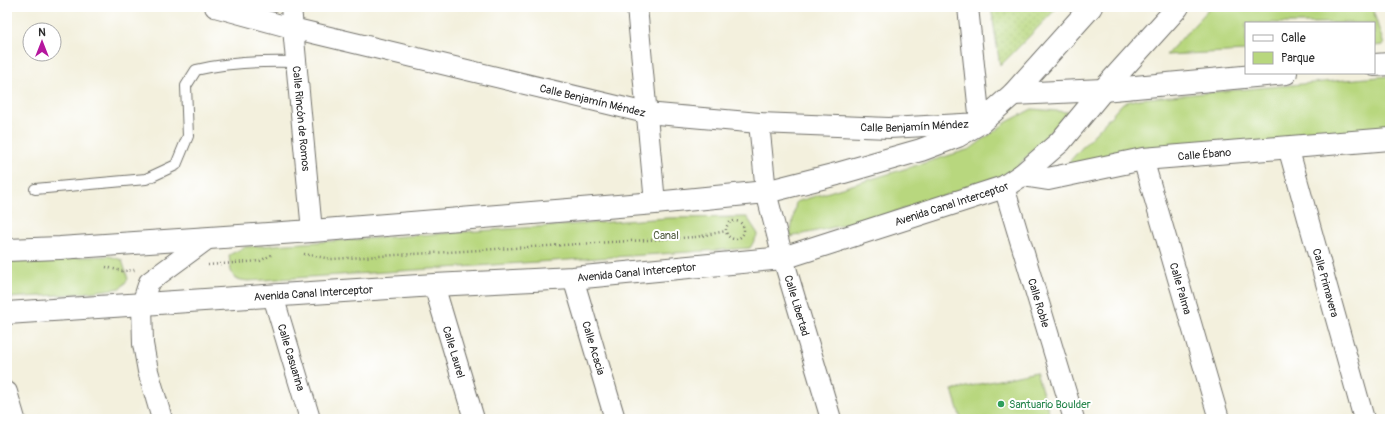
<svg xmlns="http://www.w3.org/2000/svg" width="1397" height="426" font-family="Pangolin,sans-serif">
<defs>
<pattern id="grass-dots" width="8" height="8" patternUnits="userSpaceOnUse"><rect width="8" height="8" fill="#b8d77e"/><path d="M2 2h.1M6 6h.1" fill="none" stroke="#9eb96d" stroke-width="1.8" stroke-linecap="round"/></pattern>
</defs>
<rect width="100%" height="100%" fill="#fff"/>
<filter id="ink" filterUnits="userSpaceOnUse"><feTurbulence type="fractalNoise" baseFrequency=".025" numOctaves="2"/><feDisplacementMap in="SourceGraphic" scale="8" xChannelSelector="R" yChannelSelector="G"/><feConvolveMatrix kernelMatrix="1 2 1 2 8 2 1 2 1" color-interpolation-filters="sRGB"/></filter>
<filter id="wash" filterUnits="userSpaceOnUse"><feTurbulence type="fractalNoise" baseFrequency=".012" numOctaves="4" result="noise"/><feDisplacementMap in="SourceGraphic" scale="16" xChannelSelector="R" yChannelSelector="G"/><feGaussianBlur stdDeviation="0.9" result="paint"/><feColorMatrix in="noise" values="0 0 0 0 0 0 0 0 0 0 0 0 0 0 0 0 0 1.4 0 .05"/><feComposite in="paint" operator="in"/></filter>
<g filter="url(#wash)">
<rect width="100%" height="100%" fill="#f3f0dd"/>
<path fill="url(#grass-dots)" stroke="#728154" d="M991,7H1058L1000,66Z"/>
<g fill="#b8d77e" stroke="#728154">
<path d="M1211,7H1372L1384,45L1374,46V23H1246V51L1166,55Z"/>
<path d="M1389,76L1390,135L1067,164L1123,103L1138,99Z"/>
<path d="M1032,109L1068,112L1017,167L1001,176L965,189L879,217L790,237L796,202L970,149L1007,122Z"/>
<path d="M747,217L758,234L750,248L248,281L235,279L231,271L229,255L245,247L668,218Z"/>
<path d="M109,256L122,260L128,279L121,288L75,294L7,298V260Z"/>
<path d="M1036,372L1051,419H961L952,390Z"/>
</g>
</g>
<g filter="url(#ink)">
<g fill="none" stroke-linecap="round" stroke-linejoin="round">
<defs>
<path id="lane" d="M35,189L146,179L176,165L188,136L186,86L196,70C229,62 263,61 296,62"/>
<g id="street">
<path id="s1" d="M215,7L292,28L646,113L759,123L889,128L980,123L968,7"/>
<path id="s2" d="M291,7L312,231"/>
<path d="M637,7L655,203"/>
<path id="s3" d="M759,123L766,192L783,258L831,419"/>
<path id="s4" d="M1288,147L1364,419"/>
<path id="s5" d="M1143,159L1219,419"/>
<path id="s6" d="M1004,187L1074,419"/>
<path id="s7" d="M573,278L615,419"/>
<path id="s8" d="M434,285L474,419"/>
<path id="s9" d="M273,296L310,419"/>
<path d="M7,392L15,419"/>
<path d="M162,419L148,371L143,344L142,304L149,282L209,238"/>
</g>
<g id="secondary">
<path d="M1374,65L1390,64"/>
<path d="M1013,94L1103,90L1286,73"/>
<path id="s10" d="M1022,175L1048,179L1143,159L1390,139"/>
<path d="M7,250L60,248L312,231L655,203L766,192L837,174L921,150L958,136L980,123L1013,94L1091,7"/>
<path id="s11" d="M7,313L434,285L573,278L783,258L1004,187L1022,175L1060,142L1103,90L1178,7"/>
</g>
</defs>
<use href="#lane" stroke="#717069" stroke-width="12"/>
<use href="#street" stroke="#717069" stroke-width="22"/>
<use href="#secondary" stroke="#717069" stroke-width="24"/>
<g stroke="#717069" stroke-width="2.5" stroke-dasharray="1 3" stroke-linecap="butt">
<circle cx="735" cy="230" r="9"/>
<path d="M304,254L331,259L696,237L726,231"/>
<path d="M208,265L260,261L271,255"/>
<path d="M106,267L122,271L135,270"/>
</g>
<use href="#lane" stroke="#fff" stroke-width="10"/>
<use href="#street" stroke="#fff" stroke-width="20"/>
<use href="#secondary" stroke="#fff" stroke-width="22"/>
</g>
</g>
<circle fill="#2e9e5b" stroke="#fff" stroke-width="1.5" cx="1001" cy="404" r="4"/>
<g text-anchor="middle" stroke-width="4" stroke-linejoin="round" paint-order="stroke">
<g font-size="11" fill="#2b2b2b" stroke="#fff">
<text dy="4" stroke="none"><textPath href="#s1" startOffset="389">Calle Benjamín Méndez</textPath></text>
<text dy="4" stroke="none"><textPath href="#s2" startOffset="112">Calle Rincón de Romos</textPath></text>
<text dy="4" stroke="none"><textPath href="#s1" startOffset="713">Calle Benjamín Méndez</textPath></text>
<text dy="4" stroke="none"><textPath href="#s10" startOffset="185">Calle Ébano</textPath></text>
<text dy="4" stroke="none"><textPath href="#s11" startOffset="955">Avenida Canal Interceptor</textPath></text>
<text dy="4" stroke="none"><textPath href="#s11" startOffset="631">Avenida Canal Interceptor</textPath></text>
<text dy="4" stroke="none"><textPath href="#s4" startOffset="141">Calle Primavera</textPath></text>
<text dy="4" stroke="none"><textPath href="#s5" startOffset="135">Calle Palma</textPath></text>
<text dy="4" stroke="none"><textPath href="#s11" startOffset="307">Avenida Canal Interceptor</textPath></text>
<text dy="4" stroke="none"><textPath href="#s6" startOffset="121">Calle Roble</textPath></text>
<text dy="4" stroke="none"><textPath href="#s3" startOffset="187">Calle Libertad</textPath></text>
<text dy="4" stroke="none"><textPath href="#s7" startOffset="73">Calle Acacia</textPath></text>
<text dy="4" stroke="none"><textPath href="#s8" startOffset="70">Calle Laurel</textPath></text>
<text dy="4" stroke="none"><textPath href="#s9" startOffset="64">Calle Casuarina</textPath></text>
</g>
<g font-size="11" fill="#555f44" stroke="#fff">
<text x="666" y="239">Canal</text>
</g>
<g font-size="11" fill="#27864d" stroke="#fff" text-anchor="start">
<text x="1009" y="408">Santuario Boulder</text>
</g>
</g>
<rect width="1397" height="426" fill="none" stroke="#fff" stroke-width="24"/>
<rect x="1245" y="22" width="130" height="52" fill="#ffffff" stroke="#aaaaaa"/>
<rect x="1253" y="35" width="20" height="6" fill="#ffffff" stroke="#aaaaaa"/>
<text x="1281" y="42" font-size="12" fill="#2b2b2b">Calle</text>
<rect x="1253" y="52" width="20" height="12" fill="#b8d77e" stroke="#aaaaaa"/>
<text x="1281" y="62" font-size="12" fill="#2b2b2b">Parque</text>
<g transform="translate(42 42)"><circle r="19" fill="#ffffff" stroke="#aaaaaa"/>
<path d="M0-3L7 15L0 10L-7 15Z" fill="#b5179e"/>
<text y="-6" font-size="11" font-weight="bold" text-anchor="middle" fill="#2b2b2b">N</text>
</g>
</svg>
